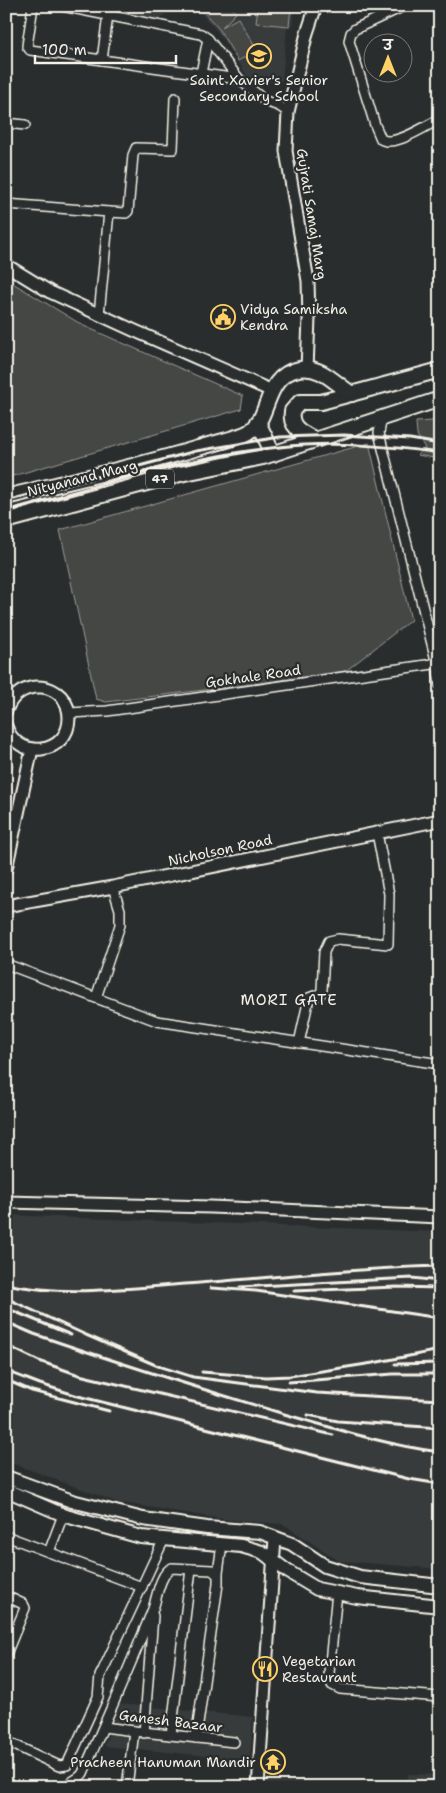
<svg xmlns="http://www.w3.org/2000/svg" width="446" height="1793" font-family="'Shantell Sans','Playpen Sans Deva',sans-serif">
<rect width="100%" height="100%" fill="#2a2d2e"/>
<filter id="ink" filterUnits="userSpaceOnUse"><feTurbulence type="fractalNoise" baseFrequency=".02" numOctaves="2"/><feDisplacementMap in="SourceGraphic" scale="10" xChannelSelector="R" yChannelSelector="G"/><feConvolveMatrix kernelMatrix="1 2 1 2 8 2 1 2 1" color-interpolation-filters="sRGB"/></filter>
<g filter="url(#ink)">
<g fill="#373a3a">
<path d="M86,6H173L158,21Z"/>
<path d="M194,6H294L292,27H287L282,81L252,83L217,31Z"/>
<path d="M6,1215L440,1232V1569L339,1561L283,1524L229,1520L116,1502L6,1461Z"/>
<path d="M121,1704L253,1717L250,1760L104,1746Z"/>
<path d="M408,1774L440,1775V1787H407Z"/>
<path d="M267,1779L315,1781L314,1787H267Z"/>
</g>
<g fill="#444645" stroke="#9c9c96">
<path d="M198,6H230L236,13L222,27L238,18L257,50L238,61L219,29Z"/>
<path d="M258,6H291L289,26L256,23Z"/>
<path d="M6,279L84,326L243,396L241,409L6,478Z"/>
<path d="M440,417V459L417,455L425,448L417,435L416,422L432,421Z"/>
<path d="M369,443L411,620L343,673L106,702L96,699L60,530Z"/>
<path d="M6,756L13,765L6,796Z"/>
</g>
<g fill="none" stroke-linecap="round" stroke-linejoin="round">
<defs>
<g id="minor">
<path d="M33,6L27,46L30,50L239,79"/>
<path d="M62,6L201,34L208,39L239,79L265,101L279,106L288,112"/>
<path d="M404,6L355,29L351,33L349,41L375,125L381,139C394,148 427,125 440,119"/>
<path d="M102,60L108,15"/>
<path d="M201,73L208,39"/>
<path d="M6,123L25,125"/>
<path d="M6,204L109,212L99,315"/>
<path d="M109,212L126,213L128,211L133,155L136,148L173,149L175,98"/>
<path d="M382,417L379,433L437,664L440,685"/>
<path d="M69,713L107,711L440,663"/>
<path d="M6,964L157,1021L440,1064"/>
<path d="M96,998L120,925V910L113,887"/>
<path d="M299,1043L309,998L320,994L322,990L324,952L329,941L338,939L388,944L389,894L377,833"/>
<path d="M6,1536L142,1587"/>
<path d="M49,1552L63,1515"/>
<path d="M218,1573L222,1544"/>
<path d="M337,1592L329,1673L332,1685L340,1689L440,1697"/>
<path d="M6,1596L23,1604L25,1608L6,1654"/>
<path d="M104,1727L134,1731L234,1742"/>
<path d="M144,1733L153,1616"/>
<path d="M171,1735L191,1569"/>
<path d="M6,1741L59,1766L67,1765L98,1697L100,1676L103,1670L164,1539"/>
<path d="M66,1787C71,1780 79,1780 83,1773C107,1718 131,1664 153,1609C157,1597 160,1573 172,1568L212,1570L218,1575V1584L196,1738"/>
<path d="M127,1787L134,1731"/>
</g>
<g id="tertiary">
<path d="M6,265L50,292L133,330L272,391"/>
<path d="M307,369L309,318L308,281L286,151L288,112L307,33L316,6"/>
<path d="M6,711C18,675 69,681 69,718C69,755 17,761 6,726"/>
<path d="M6,869L32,749"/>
<path d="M6,906L113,887L440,820"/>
<path d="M6,1202L211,1207L440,1217"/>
<path d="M258,1787L275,1538"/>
</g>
<g id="secondary">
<path d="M6,1477L72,1501L143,1519L207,1528L260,1532L292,1544L325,1566L360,1577L440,1586"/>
<path d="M6,1490L66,1516L141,1537L241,1546L262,1552L287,1571L317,1589L357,1597L440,1606"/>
</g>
<g id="primary">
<path d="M258,422L273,454"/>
<path d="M314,439C302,433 289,427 292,411L300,402H321L440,370"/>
<path d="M6,497C70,481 135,467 198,448C210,444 239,438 249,432C271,419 263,376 299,369C322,365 335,384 352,394"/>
<path d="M6,521L180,474L263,457L440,399"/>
</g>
</defs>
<use href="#minor" stroke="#f4f1e8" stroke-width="12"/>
<use href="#tertiary" stroke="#f4f1e8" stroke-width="15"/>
<use href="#secondary" stroke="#f4f1e8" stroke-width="16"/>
<use href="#primary" stroke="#f4f1e8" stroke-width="18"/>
<use href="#minor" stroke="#2a2d2e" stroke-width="9"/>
<use href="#tertiary" stroke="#2a2d2e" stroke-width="11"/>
<use href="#secondary" stroke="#2a2d2e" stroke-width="12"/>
<use href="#primary" stroke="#2a2d2e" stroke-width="14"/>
<g stroke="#f4f1e8" stroke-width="3">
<path d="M6,501L196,451L280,437L344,435L410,439L440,444"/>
<path d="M6,511C95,487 188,456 280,447C333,441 388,446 440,453"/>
<path d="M6,1284C61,1296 118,1289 173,1285C262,1279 351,1268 440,1266"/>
<path d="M240,1287L412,1278L440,1281"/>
<path d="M211,1288L256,1291L440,1318"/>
<path d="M294,1291L397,1287L440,1288"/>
<path d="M6,1298L86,1335L158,1366L193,1377L317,1393L440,1400"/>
<path d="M6,1308L71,1335"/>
<path d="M6,1322L34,1334C116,1362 198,1388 281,1413C333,1428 386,1445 440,1452"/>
<path d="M6,1345L39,1361L79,1375L333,1435"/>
<path d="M395,1364L440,1363"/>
<path d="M6,1371L40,1384L78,1396L409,1479L440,1484"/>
<path d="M202,1372L266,1377L290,1376L373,1363L440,1350"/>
<path d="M6,1380L32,1391L109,1411"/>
<path d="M289,1382L393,1374H440"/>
<path d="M308,1415L338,1421L440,1428"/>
</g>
</g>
</g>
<defs>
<symbol id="school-ring" viewBox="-11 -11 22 22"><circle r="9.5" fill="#2a2d2e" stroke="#ffd166" stroke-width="1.5"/><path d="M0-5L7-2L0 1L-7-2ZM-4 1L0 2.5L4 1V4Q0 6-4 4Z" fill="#ffd166"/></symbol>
<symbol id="civic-ring" viewBox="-11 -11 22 22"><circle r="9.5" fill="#2a2d2e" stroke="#ffd166" stroke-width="1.5"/><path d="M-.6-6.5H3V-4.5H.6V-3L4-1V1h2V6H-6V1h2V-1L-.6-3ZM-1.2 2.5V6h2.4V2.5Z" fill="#ffd166"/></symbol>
<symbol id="restaurant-ring" viewBox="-11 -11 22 22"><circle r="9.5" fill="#2a2d2e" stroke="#ffd166" stroke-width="1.5"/><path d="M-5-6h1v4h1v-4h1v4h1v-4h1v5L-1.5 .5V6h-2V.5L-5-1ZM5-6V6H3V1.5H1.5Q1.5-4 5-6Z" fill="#ffd166"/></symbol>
<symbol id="temple-ring" viewBox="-11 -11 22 22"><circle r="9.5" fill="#2a2d2e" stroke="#ffd166" stroke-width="1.5"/><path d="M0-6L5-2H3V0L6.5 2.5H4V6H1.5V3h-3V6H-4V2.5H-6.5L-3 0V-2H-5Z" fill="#ffd166"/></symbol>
</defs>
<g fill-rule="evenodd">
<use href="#school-ring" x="245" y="42" width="28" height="28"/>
<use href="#civic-ring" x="209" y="303" width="28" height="28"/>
<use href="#restaurant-ring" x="251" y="1655" width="28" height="28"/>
<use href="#temple-ring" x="259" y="1748" width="28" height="28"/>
</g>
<g text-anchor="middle" stroke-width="4.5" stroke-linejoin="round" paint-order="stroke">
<rect fill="#2a2d2e" stroke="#b7b6b0" stroke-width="1" x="146" y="469.5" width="28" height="19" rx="4"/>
<g font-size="12" font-weight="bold" fill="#f4f1e8">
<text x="160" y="483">47</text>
</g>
<g font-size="14" fill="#f4f1e8" stroke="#2a2d2e" text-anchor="start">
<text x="259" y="85" text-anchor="middle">Saint Xavier's Senior<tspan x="259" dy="16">Secondary School</tspan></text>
<text x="240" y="314">Vidya Samiksha<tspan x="240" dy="16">Kendra</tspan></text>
<text x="282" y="1666">Vegetarian<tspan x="282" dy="16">Restaurant</tspan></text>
<text x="256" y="1767" text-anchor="end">Pracheen Hanuman Mandir</text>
</g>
<g font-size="14" fill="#f4f1e8" stroke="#2a2d2e">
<text transform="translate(312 214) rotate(81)" y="5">Gujrati Samaj Marg</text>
<text transform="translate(82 478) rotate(-14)" y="5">Nityanand Marg</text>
<text transform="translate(253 676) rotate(-8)" y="5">Gokhale Road</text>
<text transform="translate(220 850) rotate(-12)" y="5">Nicholson Road</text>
<text transform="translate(171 1721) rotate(7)" y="5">Ganesh Bazaar</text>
</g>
<g font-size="15" letter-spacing="1" fill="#f4f1e8" stroke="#2a2d2e">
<text x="289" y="1005">MORI GATE</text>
</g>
</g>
<rect width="446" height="1793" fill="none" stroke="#2a2d2e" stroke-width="25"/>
<rect x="12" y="12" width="421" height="1768" fill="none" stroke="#f4f1e8" stroke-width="2" filter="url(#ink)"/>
<g transform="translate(388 58)"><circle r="24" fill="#2a2d2e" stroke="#7b7b78"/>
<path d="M0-4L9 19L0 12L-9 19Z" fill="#ffd166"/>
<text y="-8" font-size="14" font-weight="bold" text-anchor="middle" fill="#f4f1e8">उ</text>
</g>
<path d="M35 55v8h141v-8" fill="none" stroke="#f4f1e8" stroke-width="2.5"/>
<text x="42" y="55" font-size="15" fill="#f4f1e8" stroke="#2a2d2e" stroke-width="4" paint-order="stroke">100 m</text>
</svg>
